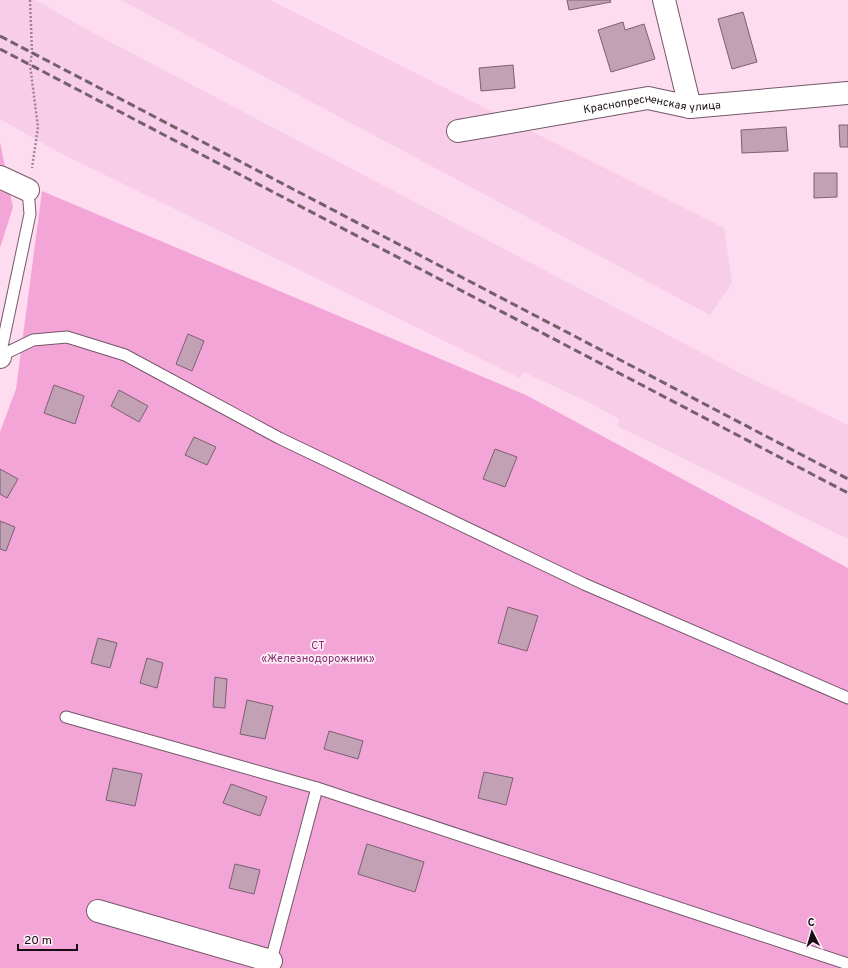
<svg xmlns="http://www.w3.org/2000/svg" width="848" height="968" font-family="Overpass,sans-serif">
<rect width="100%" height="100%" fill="#fedcf0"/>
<g fill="#f7cde7">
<path d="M0,0H36L82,27L742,374L848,425V539L617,426L619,419L588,402L523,372L520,378L58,152L0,119Z"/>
<path d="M121,0H270L724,228L732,283L710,315Z"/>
</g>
<g fill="#f4a5d8">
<path d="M0,142L13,207L0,248Z"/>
<path d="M42,191L526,395L848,568V968H0V432L16,389Z"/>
</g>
<g fill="#c2a1b5" stroke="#7c5f71">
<path d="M567,0H610L611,2L569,10Z"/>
<path d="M743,12L757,62L732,69L718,19Z"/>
<path d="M623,22L625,30L644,24L655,59L611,72L598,30Z"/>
<path d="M513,65L515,88L481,91L479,68Z"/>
<path d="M839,125H848V147H840Z"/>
<path d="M786,127L788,151L742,153L741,130Z"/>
<path d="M814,173H837V197L814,198Z"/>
<path d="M188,334L204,341L192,371L176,364Z"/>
<path d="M54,385L84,396L75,424L44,413Z"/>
<path d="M119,390L148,406L139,422L111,406Z"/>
<path d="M194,437L216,447L207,465L185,455Z"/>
<path d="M495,449L517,457L505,487L483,479Z"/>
<path d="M0,469L18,479L7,498L0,494Z"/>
<path d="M0,521L15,527L6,551L0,549Z"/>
<path d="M508,607L538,616L527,651L498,643Z"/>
<path d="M98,638L117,643L110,668L91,663Z"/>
<path d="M147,658L163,663L157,688L140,683Z"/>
<path d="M215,677L227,679L225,708L213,707Z"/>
<path d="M247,700L273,706L265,739L240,734Z"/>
<path d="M329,731L363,741L358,759L324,749Z"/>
<path d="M113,768L142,774L135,806L106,800Z"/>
<path d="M484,772L513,778L506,805L478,798Z"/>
<path d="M231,784L267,797L260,816L223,803Z"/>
<path d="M367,844L424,862L415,892L358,874Z"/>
<path d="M235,864L260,870L254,894L229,888Z"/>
</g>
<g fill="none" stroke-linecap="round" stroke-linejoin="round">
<defs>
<g id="lane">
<path d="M0,356L33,340L67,337L125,355L279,438L584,584L848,698"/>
<path d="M0,356L30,214L28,190"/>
<path d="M66,717L317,788L848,964"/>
<path d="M270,964L317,788"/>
</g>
<g id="street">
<path d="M664,0L690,107"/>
<path id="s1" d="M458,131L648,98L690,107L848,93"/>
<path d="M0,177L28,190"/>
<path d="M0,357V356"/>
<path d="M98,911L271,961"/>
</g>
</defs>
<use href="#lane" stroke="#745769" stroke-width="13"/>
<use href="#street" stroke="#745769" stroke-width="24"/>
<path stroke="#9d8593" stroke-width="2.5" stroke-dasharray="2 2" stroke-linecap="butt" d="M30,0L32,52L30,65L38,127L32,168"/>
<use href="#lane" stroke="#fff" stroke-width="11"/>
<use href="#street" stroke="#fff" stroke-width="22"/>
<g stroke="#745f6b" stroke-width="3" stroke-dasharray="8 4" stroke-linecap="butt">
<path d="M0,36L848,479"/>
<path d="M0,49L848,493"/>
</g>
</g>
<g text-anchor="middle" stroke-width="3.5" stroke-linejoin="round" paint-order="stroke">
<g font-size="11" fill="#190d14" stroke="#fef0f8">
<text dy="4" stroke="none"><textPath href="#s1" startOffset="197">Краснопресненская улица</textPath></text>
</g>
<g font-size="11" fill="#832969" stroke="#fef0f8">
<text x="318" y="649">СТ<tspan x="318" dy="13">«Железнодорожник»</tspan></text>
</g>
</g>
<g transform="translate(812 932) rotate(355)" stroke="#fef0f8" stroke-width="3" paint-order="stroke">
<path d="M0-3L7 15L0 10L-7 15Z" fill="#190d14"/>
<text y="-6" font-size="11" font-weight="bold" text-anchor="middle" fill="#190d14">С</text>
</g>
<path d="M18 944v6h59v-6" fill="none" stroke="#190d14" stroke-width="2"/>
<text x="24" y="944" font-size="12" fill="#190d14" stroke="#fef0f8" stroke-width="3" paint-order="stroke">20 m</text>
</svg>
